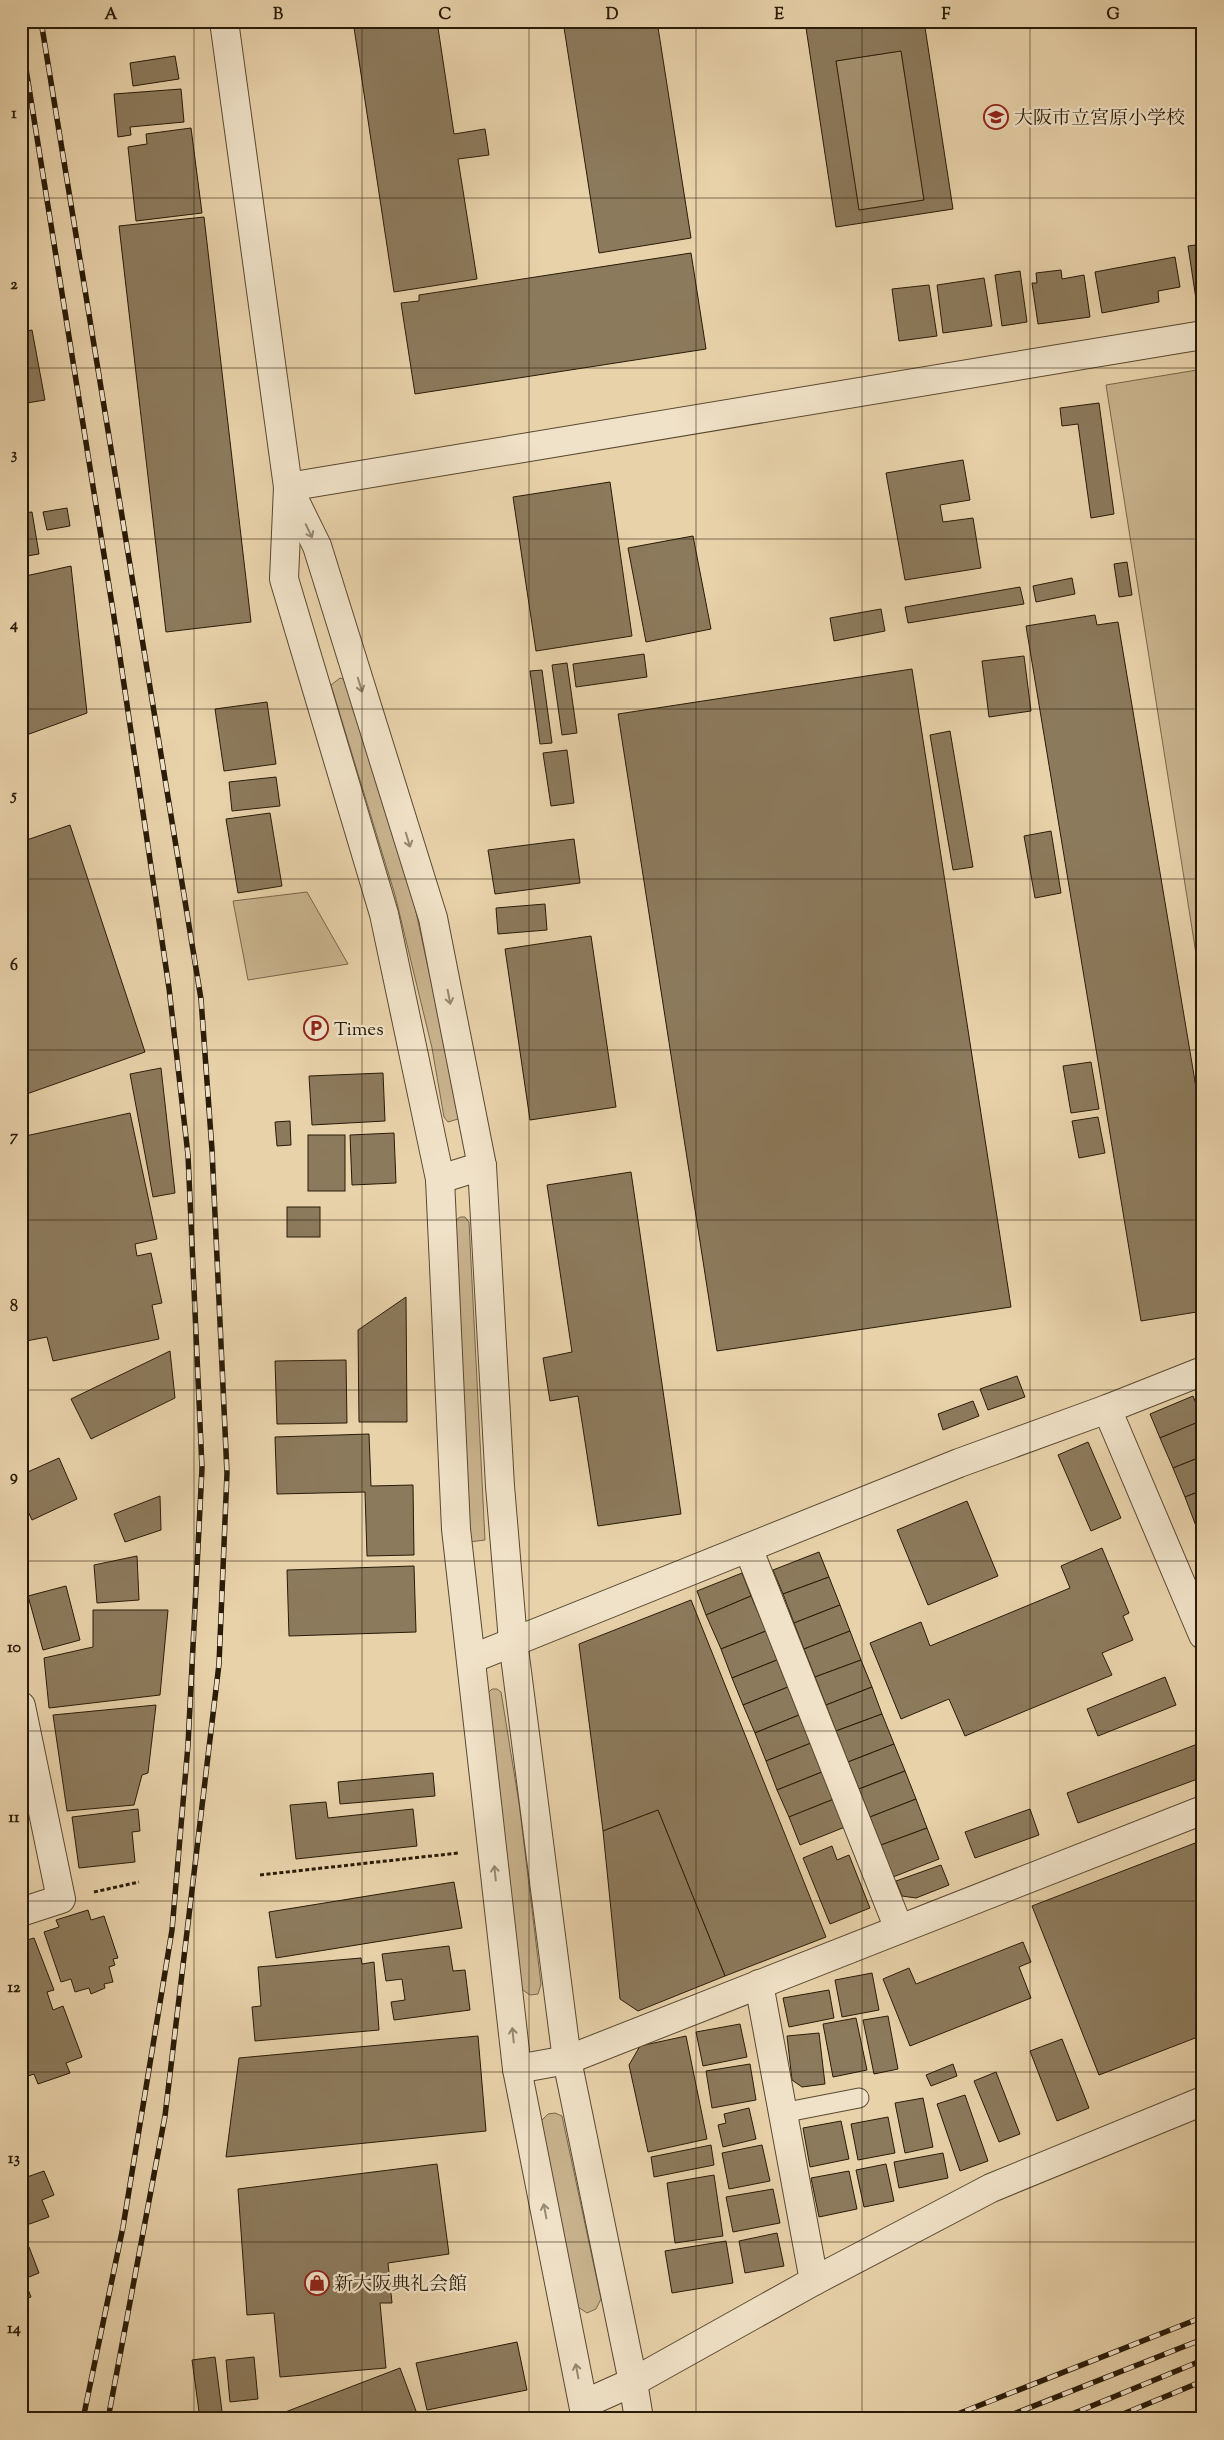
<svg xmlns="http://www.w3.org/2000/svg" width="1224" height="2440" font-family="'Sorts Mill Goudy','Noto Serif JP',serif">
<rect width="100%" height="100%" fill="#e8d2aa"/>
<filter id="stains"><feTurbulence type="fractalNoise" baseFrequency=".004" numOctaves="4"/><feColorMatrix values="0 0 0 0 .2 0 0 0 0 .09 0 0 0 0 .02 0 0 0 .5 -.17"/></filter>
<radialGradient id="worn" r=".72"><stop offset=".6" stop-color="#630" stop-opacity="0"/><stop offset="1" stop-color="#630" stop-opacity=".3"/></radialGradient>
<g fill="#c8b38e" stroke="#78674b">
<path d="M1203,369V998L1106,385Z"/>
<path d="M340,678L346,680L414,903L456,1096L458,1119L448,1122L444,1117L432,1048L395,895L331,685Z"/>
<path d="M307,892L348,964L248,980L233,901Z"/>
<path d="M460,1217H465L469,1222L485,1540L469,1542L455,1221Z"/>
<path d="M492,1689H497L501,1692L519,1803L541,1984L538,1994L530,1995L520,1988L488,1693Z"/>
<path d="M555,2113L562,2116L601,2299L596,2309L587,2313L578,2307L542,2133L541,2121L548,2114Z"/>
</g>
<path fill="#a79473" stroke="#756448" d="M901,51L924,200L859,210L836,61Z"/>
<g fill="#8c7a5c" stroke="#291b08" fill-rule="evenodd">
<path d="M353,21H437L454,134L485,129L489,155L458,159L477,279L394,292Z"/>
<path d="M563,21H657L691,238L599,253Z"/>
<path d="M805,21H924L953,209L836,227ZM901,51L924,200L859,210L836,61Z"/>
<path d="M175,56L179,79L133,86L130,63Z"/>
<path d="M181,89L184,122L130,127L131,135L118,137L114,94Z"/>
<path d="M191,128L202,213L136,221L128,147L147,144L146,134Z"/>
<path d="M21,209L25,227L21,228Z"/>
<path d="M204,217L251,622L166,632L119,226Z"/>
<path d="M1203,244V298L1196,299L1188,246Z"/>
<path d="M691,253L706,349L415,394L401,303L419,301V295Z"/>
<path d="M1175,257L1180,287L1158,291L1159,302L1102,313L1095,272Z"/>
<path d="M1061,270L1062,279L1084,275L1090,317L1038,324L1032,283H1037L1036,273Z"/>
<path d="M1020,271L1027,322L1002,326L995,275Z"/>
<path d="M984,278L992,326L943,333L937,285Z"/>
<path d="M929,285L937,336L899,341L892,289Z"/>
<path d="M32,330L45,400L21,404V332Z"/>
<path d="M1099,403L1114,514L1091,518L1078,424L1062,426L1060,408Z"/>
<path d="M963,460L970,500L940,505L943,522L973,518L981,568L905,580L886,473Z"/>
<path d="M610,482L632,636L536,651L513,497Z"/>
<path d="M67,508L70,526L47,530L43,512Z"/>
<path d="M32,512L39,554L21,557V513Z"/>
<path d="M693,536L711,629L646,642L628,548Z"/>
<path d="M1127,562L1132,595L1119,597L1114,564Z"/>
<path d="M71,566L87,713L21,737V577Z"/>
<path d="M1072,578L1075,594L1036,602L1033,586Z"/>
<path d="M1020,587L1024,604L908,623L905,607Z"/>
<path d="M881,609L885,631L834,641L830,618Z"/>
<path d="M1095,615L1097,625L1118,622L1203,1129V1311L1141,1321L1026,626Z"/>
<path d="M644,654L647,677L576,687L573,664Z"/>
<path d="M1024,656L1031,711L989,717L982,661Z"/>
<path d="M567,663L577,733L562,735L552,665Z"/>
<path d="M912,669L1011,1307L717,1351L618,714Z"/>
<path d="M542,670L552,743L540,744L530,671Z"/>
<path d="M267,702L276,764L224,771L215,709Z"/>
<path d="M950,731L973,867L953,870L930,735Z"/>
<path d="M567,750L574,803L551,806L543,753Z"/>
<path d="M276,777L280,806L232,811L229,782Z"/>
<path d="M270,813L282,886L238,893L226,819Z"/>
<path d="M70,825L145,1052L21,1096V842Z"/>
<path d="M1051,831L1061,893L1035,898L1024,836Z"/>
<path d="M574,839L580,883L495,894L488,850Z"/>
<path d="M545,904L547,930L498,934L496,908Z"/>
<path d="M591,936L616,1107L530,1120L505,949Z"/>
<path d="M1091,1062L1099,1109L1071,1113L1063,1066Z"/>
<path d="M161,1068L175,1193L153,1197L130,1074Z"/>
<path d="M383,1073L385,1121L312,1125L309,1076Z"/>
<path d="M130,1113L157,1239L135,1244L137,1256L151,1253L162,1303L152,1305L159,1339L53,1361L47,1337L21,1342V1137Z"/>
<path d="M1098,1117L1105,1153L1079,1158L1072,1121Z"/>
<path d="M290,1121L291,1145L277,1146L275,1122Z"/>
<path d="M394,1133L396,1183L352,1185L350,1135Z"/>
<rect x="308" y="1135" width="37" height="56"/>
<path d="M631,1172L681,1514L598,1526L578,1396L550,1401L543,1358L572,1352L547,1185Z"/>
<rect x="287" y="1207" width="33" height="30"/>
<path d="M406,1297L407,1422H359L358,1330Z"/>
<path d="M170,1351L175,1398L91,1439L71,1399Z"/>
<path d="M346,1360L347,1423L277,1424L275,1361Z"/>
<path d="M1017,1376L1025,1397L988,1410L980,1389Z"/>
<path d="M1193,1396L1203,1420L1160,1438L1150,1414Z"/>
<path d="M973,1401L979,1416L943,1430L938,1414Z"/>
<path d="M1203,1420V1456L1173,1468L1160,1438Z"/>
<path d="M369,1434L371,1486L413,1485L414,1555L367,1556L365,1492L277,1494L275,1437Z"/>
<path d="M1088,1442L1121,1518L1091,1531L1058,1455Z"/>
<path d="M1203,1456V1490L1185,1497L1173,1468Z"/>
<path d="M59,1458L77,1499L32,1520L21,1496V1475Z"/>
<path d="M1203,1490V1523L1196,1526L1185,1497Z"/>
<path d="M160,1496L161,1530L125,1542L114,1514Z"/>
<path d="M967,1501L998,1576L928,1605L897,1530Z"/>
<path d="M1203,1523V1542L1196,1526Z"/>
<path d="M1102,1548L1129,1613L1123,1616L1133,1640L1102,1653L1112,1675L965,1736L949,1699L901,1719L870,1643L921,1622L930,1646L1070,1588L1061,1566Z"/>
<path d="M819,1552L829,1577L783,1594L773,1570Z"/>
<path d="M137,1556L139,1600L97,1603L94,1565Z"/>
<path d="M414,1566L416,1632L289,1636L287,1570Z"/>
<path d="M742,1573L751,1596L706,1615L697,1591Z"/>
<path d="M829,1577L840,1605L794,1623L783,1594Z"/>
<path d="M66,1586L80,1640L43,1650L28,1596Z"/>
<path d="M751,1596L766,1631L721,1649L706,1615Z"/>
<path d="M691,1600L826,1937L725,1976L658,1810L603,1831L579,1644Z"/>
<path d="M840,1605L850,1631L804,1649L794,1623Z"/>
<path d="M93,1610H168L160,1695L49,1708L44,1658L93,1647Z"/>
<path d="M766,1631L777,1660L732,1678L721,1649Z"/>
<path d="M850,1631L861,1660L815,1677L804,1649Z"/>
<path d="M777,1660L788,1687L743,1705L732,1678Z"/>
<path d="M861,1660L872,1687L826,1705L815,1677Z"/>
<path d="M1165,1677L1176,1705L1098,1736L1087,1709Z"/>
<path d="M788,1687L799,1715L755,1733L743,1705Z"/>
<path d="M872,1687L882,1714L836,1731L826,1705Z"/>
<path d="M156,1705L148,1773L142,1775L134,1805L67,1811L53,1715Z"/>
<path d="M882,1714L894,1744L848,1762L836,1731Z"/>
<path d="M799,1715L811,1743L766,1761L755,1733Z"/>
<path d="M1203,1742V1777L1078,1823L1067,1793Z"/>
<path d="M811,1743L822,1772L777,1790L766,1761Z"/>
<path d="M894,1744L905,1771L859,1789L848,1762Z"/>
<path d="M905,1771L916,1799L870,1817L859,1789Z"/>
<path d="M822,1772L834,1799L789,1817L777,1790Z"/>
<path d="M433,1773L435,1796L340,1804L338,1782Z"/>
<path d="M834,1799L845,1827L800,1845L789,1817Z"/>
<path d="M916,1799L927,1828L881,1845L870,1817Z"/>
<path d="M326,1802L328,1818L413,1809L417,1846L296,1859L290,1805Z"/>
<path d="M138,1809L140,1831L132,1832L135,1862L79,1868L72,1817Z"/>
<path d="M1030,1809L1039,1835L975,1858L965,1832Z"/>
<path d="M658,1810L725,1976L638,2011L620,1999L603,1831Z"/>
<path d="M927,1828L939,1859L893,1877L881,1845Z"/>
<path d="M1203,1840V2035L1099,2075L1032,1906Z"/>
<path d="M832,1846L837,1860L849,1855L870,1908L830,1924L803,1858Z"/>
<path d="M941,1865L949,1885L916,1898L902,1896L896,1881Z"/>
<path d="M454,1882L462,1928L276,1958L269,1912Z"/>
<path d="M88,1910L91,1920L104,1916L118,1958L113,1959L115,1965L109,1967L113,1982L104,1984L105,1988L91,1994L89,1988L75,1992L71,1979L61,1982L44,1932L59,1927L56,1920Z"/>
<path d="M24,1931L27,1940L34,1938L54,1990L47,1992L53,2010L63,2006L82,2057L66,2063L70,2073L38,2084L34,2074L22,2078L21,2075V1932Z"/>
<path d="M1023,1942L1031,1962L1019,1967L1031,1998L910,2046L883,1979L909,1968L916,1984Z"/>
<path d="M449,1946L453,1971L465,1970L470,2010L394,2020L391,2002L405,2000L402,1979L386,1981L382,1954Z"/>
<path d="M361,1958L362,1964L374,1962L379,2030L255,2041L252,2007L261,2006L258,1967Z"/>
<path d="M872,1973L879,2010L842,2017L835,1980Z"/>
<path d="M829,1990L834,2018L789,2027L783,1998Z"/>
<path d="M888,2016L898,2069L874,2074L863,2020Z"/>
<path d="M856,2018L867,2070L833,2077L823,2024Z"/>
<path d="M740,2024L747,2057L703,2066L696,2032Z"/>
<path d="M819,2033L825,2084L802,2087L792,2080L787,2036Z"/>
<path d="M478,2036L486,2131L226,2157L239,2058Z"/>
<path d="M686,2036L707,2139L648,2152L629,2065L640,2046Z"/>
<path d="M1062,2039L1089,2108L1057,2121L1030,2051Z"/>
<path d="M750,2064L756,2100L712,2108L706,2071Z"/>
<path d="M953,2064L957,2076L931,2086L926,2075Z"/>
<path d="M996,2072L1020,2134L999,2142L974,2081Z"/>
<path d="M965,2095L988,2161L960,2171L937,2104Z"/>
<path d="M923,2098L933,2147L905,2153L895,2103Z"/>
<path d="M749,2108L756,2139L723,2147L718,2125L726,2123L724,2114Z"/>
<path d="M888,2117L895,2153L858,2160L851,2124Z"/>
<path d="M841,2121L849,2159L810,2167L803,2128Z"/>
<path d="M711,2145L714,2165L654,2177L651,2157Z"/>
<path d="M762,2145L770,2181L729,2189L722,2153Z"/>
<path d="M943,2153L948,2178L899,2188L894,2162Z"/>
<path d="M437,2164L449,2254L388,2263L392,2303H380L386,2368L280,2377L274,2313L247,2315L238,2189Z"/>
<path d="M886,2164L894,2201L864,2207L856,2170Z"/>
<path d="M23,2165L27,2177L44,2171L54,2195L42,2200L49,2217L21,2227Z"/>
<path d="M849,2171L857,2209L819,2217L811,2178Z"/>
<path d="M714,2175L723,2236L675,2243L667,2183Z"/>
<path d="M773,2189L780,2223L733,2232L726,2197Z"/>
<path d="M777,2233L784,2266L745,2273L739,2241Z"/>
<path d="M726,2241L733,2283L672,2293L665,2251Z"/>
<path d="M29,2247L39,2273L24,2279L31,2297L21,2300V2249Z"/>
<path d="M517,2342L527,2390L427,2410L416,2363Z"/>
<path d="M215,2357L223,2419H200L192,2360Z"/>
<path d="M254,2357L258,2399L230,2402L226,2360Z"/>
<path d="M400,2368L419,2419H267Z"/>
</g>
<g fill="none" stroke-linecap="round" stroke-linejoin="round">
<defs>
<path id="service" d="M782,2113L859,2098"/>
<g id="minor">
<path d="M440,1179L482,1166"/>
<path d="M1107,1409L1203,1635"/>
<path d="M748,1548L899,1929"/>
<path d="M21,1706L61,1899L21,1912"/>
<path d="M759,1984L814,2281"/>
<path d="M517,2069L567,2060L1203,1810"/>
</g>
<g id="tertiary">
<path d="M224,21L288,487L284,579L384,914L440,1179L456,1529L517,2069L586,2419"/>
<path d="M288,487L1203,335"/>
<path d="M290,491L317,546L433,918L482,1166L500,1486L513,1641L567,2060L633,2382L639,2419"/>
<path d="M471,1659L959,1463L1107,1409L1203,1371"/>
<path d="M584,2404L633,2382L814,2281L991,2188L1203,2101"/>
</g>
</defs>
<use href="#service" stroke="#594930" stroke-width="21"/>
<use href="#minor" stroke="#594930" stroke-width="30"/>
<use href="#tertiary" stroke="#594930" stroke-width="30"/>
<g stroke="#291b08" stroke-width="3" stroke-dasharray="4 2.5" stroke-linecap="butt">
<path d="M260,1875L458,1853"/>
<path d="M94,1892L139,1882"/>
</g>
<use href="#service" stroke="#f0e2c8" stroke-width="19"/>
<use href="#minor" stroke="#f0e2c8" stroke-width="28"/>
<use href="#tertiary" stroke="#f0e2c8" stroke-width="28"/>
<defs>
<g id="rail">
<path d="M41,21L201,999L212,1150L227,1473L219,1664L165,2116L108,2419"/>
<path d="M21,38L114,617L169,988L188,1155L202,1468L188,1745L172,1930L123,2227L83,2419"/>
<path d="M945,2419L1203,2317"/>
<path d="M1001,2419L1203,2339"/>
<path d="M1060,2419L1203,2360"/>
<path d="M1111,2419L1203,2381"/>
</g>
</defs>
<use href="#rail" stroke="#291b08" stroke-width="5.5"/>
<use href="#rail" stroke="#f0e2c8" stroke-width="4" stroke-dasharray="11" stroke-linecap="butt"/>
</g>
<defs><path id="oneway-shaft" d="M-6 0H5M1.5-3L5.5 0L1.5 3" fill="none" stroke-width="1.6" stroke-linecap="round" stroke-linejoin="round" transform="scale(1.25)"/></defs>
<g stroke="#968872">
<use href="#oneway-shaft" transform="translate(309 531) rotate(64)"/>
<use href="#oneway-shaft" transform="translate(360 685) rotate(73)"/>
<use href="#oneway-shaft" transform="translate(408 840) rotate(73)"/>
<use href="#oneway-shaft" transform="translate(449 997) rotate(79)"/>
<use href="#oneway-shaft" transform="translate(495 1873) rotate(-96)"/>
<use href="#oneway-shaft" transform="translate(513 2035) rotate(-96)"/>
<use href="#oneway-shaft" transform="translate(545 2211) rotate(-101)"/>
<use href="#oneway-shaft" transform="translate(577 2371) rotate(-101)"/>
</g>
<path fill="none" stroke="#291b08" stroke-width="1" stroke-opacity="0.55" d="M194,21V2419M362,21V2419M529,21V2419M696,21V2419M862,21V2419M1030,21V2419M21,198H1203M21,368H1203M21,539H1203M21,709H1203M21,879H1203M21,1050H1203M21,1220H1203M21,1390H1203M21,1561H1203M21,1731H1203M21,1901H1203M21,2072H1203M21,2242H1203"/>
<defs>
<symbol id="school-ring" viewBox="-11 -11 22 22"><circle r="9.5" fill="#f0e2c8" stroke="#8f2418" stroke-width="1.5"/><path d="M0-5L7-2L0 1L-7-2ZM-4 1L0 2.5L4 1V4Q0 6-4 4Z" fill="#8f2418"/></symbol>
<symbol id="parking-ring" viewBox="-11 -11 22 22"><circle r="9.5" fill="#f0e2c8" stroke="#8f2418" stroke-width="1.5"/><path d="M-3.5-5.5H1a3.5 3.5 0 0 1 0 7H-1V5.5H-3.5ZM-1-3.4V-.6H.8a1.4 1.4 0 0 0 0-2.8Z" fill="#8f2418"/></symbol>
<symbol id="shop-ring" viewBox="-11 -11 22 22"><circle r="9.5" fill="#f0e2c8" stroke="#8f2418" stroke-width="1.5"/><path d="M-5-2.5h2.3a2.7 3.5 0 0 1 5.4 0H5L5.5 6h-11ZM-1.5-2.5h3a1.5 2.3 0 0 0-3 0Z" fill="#8f2418"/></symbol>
</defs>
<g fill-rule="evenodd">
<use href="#school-ring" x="982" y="103" width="28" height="28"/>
<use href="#parking-ring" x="302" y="1014" width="28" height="28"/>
<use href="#shop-ring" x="303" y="2269" width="28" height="28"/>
</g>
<g text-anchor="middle" stroke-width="4.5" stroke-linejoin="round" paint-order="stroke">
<g font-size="19" fill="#291b08" stroke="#f0e2c8" text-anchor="start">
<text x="1014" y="124">大阪市立宮原小学校</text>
<text x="334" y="1035">Times</text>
<text x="334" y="2290">新大阪典礼会館</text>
</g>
</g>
<rect width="1224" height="2440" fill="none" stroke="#e8d2aa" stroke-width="55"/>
<rect x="28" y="28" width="1168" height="2384" fill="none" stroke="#291b08" stroke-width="2"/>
<g font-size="16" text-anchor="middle" font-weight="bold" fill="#291b08">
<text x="111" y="19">A</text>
<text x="278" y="19">B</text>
<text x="445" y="19">C</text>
<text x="612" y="19">D</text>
<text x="779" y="19">E</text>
<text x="946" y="19">F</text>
<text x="1113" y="19">G</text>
<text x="14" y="118">1</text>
<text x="14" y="289">2</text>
<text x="14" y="459">3</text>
<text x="14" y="629">4</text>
<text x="14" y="800">5</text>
<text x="14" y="970">6</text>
<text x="14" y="1141">7</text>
<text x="14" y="1311">8</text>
<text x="14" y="1481">9</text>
<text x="14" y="1652">10</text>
<text x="14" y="1822">11</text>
<text x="14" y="1992">12</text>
<text x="14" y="2163">13</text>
<text x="14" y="2333">14</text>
</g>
<rect width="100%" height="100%" filter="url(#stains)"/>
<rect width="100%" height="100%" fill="url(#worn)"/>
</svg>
